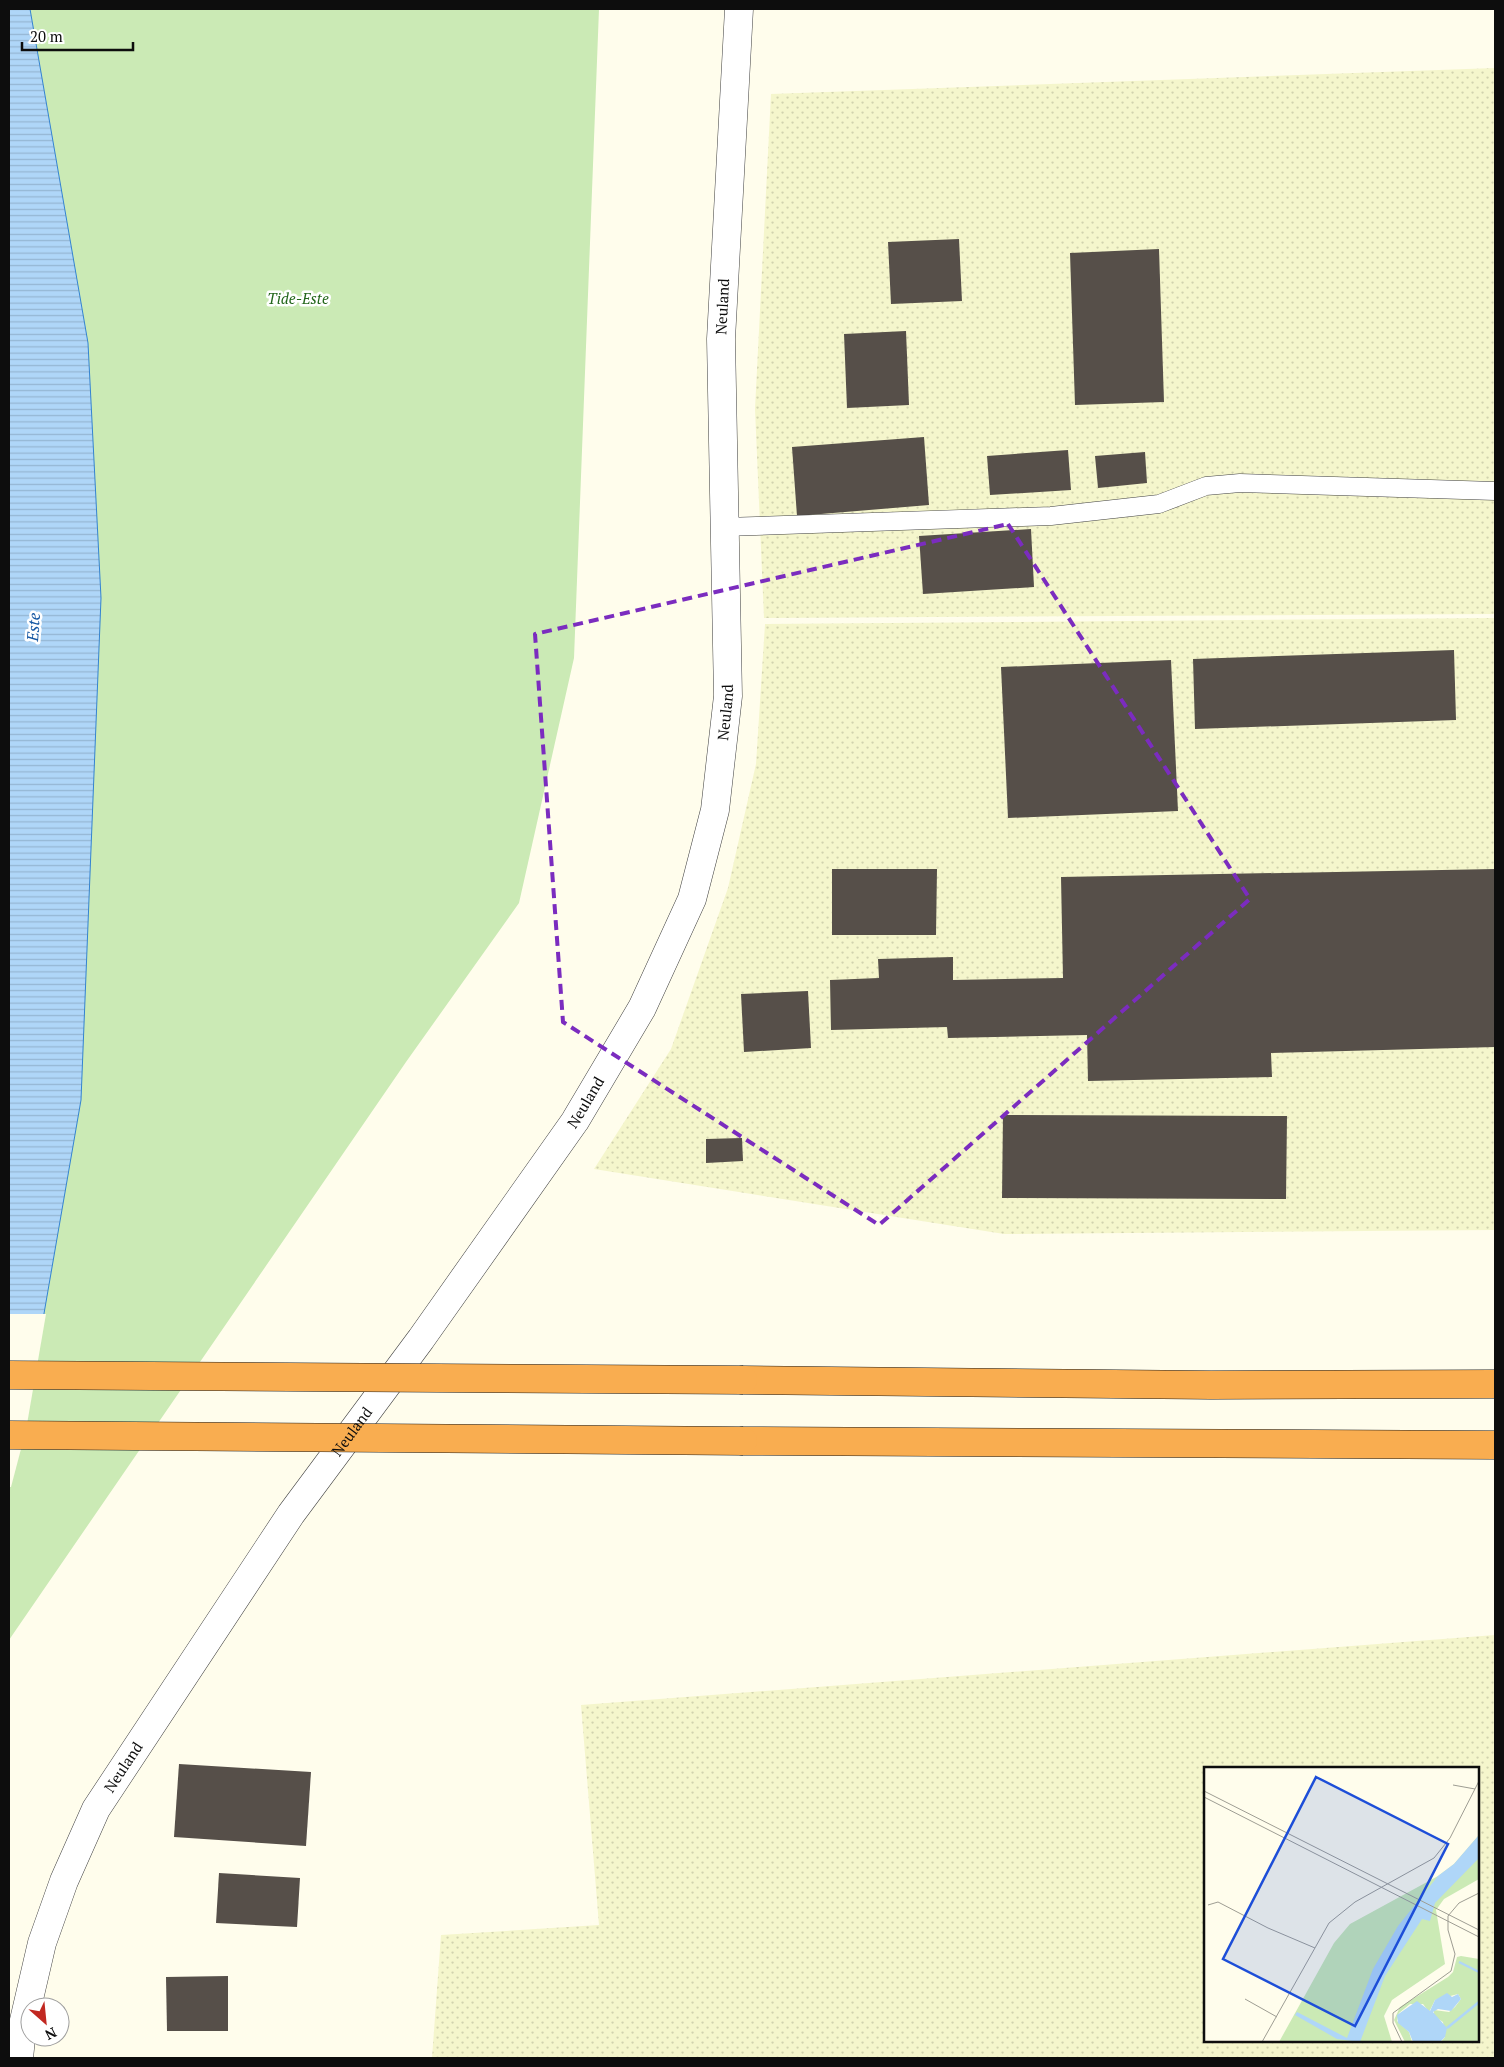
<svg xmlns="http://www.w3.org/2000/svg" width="1504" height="2067" font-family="'PT Serif',serif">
<defs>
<pattern id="farmland-dots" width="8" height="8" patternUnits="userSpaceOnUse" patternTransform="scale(1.25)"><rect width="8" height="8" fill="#f5f6cc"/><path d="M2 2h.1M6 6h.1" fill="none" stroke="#d1d2ae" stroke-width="1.8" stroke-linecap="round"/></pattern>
<pattern id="water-rules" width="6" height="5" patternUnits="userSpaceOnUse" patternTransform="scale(1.25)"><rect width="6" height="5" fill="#afd6f8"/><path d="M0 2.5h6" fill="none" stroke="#95b6d3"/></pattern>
</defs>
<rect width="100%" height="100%" fill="#fffdec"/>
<g fill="url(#farmland-dots)" fill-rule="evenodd">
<path d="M1495,68V614L764,618L755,409L771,94Z"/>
<path d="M1495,618V1230L1004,1234L594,1169L671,1049L728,888L756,764L765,624Z"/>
<path d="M1495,1635V2058H432L441,1935L599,1925L581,1705ZM1205,1768H1478V2041H1205Z"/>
</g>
<path fill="#cbeab5" d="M9,9H599L574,658L519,903L406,1062L9,1640Z"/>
<path fill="url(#water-rules)" stroke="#3483d1" d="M9,9H30L88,343L101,598L81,1100L24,1429L9,1486Z"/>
<path fill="#fffdec" d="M9,1314H46L26,1430L11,1487H9Z"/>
<g fill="#564f49">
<path d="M959,239L962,301L891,304L888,242Z"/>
<path d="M1159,249L1164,402L1075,405L1070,253Z"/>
<path d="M906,331L909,405L847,408L844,334Z"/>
<path d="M924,437L929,505L797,516L792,447Z"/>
<path d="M1068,450L1071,490L990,495L987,456Z"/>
<path d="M1145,452L1147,483L1098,488L1095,456Z"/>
<path d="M1031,529L1034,587L923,594L919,536Z"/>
<path d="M1454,650L1456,720L1195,729L1193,659Z"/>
<path d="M1171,660L1178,811L1008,818L1001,667Z"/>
<path d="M832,869H937L936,935H832Z"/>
<path d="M1495,869V1047L1271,1053L1272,1077L1088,1081L1087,1035L948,1038L947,1027L831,1030L830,980L879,978L878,959L953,957V980L1063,978L1061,877Z"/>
<path d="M808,991L811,1048L744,1052L741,994Z"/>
<path d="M1003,1115L1287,1116L1286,1199L1002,1198Z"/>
<path d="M742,1138L743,1161L706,1163V1139Z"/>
<path d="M179,1764L311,1772L306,1846L174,1837Z"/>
<path d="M219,1873L300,1878L297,1927L216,1923Z"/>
<path d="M228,1976V2031H167L166,1977Z"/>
</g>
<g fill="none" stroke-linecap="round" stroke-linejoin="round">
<defs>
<path id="service" d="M724,527L1051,516L1159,504L1206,486L1240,483L1495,491"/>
<g id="tertiary">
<path id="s1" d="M19,2058L22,2029L42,1943L64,1881L96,1809L291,1514L421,1339L575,1121L642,1008L692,899L715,810L728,696L721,339L739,9"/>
</g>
<g id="motorway">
<path d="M743,1380L1211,1385L1495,1384"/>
<path d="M743,1441L1495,1445"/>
</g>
</defs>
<use href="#service" stroke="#404040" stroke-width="19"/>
<use href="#tertiary" stroke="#404040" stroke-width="29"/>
<use href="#motorway" stroke="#1e1e1e" stroke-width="29"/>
<use href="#service" stroke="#fff" stroke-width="18"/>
<use href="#tertiary" stroke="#fff" stroke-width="28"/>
<use href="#motorway" stroke="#f9ad50" stroke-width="28"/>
<defs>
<g id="motorway-bridge">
<path d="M9,1375L743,1380"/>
<path d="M9,1435L743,1441"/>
</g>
</defs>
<use href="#motorway-bridge" stroke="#1e1e1e" stroke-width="29" stroke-linecap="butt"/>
<use href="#motorway-bridge" stroke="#f9ad50" stroke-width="28"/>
</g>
<path fill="none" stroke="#7b2cbf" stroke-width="4" stroke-dasharray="10 6" stroke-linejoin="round" d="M1008,524L1250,899L879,1225L563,1022L535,634Z"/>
<g text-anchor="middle" stroke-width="5" stroke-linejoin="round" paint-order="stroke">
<g font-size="15" font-style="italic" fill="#23661b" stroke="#fff">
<text x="298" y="304">Tide-Este</text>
</g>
<g font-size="15" fill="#0d0d0d" stroke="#fff">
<text dy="5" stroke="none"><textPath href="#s1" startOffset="1948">Neuland</textPath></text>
<text dy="5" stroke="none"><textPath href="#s1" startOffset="1542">Neuland</textPath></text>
<text dy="5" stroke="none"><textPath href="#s1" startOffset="1122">Neuland</textPath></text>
<text dy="5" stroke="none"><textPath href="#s1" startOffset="718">Neuland</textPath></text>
<text dy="5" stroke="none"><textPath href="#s1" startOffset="312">Neuland</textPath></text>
</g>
<g font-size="16" font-style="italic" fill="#1255a2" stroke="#fff">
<text transform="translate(33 627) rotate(-86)" y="6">Este</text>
</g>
</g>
<g transform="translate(1204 1767)">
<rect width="275" height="275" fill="#fffdec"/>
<path d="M257,189L275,192V275H237L241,270L239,255L230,249V243L245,245L251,240L257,232L254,227L231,233L225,245L219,237H206L195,246L193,254L205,265L208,275H201L190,253L196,240L244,210L249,205L253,190Z" fill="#cbeab5"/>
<path d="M275,68V112L240,132L232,143L241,197L188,233L180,249L188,275H75L130,176L146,157L234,109L250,97Z" fill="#cbeab5"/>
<path d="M275,68V91L231,136L226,154L218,152L181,209L156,275L133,272L91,248L93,245L143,271L169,202L194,159L234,109L250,97ZM243,226L248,230L254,227L257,232L247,244L234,242L229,245L243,261L241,270L236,275H209L205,265L194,256L193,248L213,234L226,244L231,233Z" fill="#afd6f8"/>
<path fill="none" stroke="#afd6f8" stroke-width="2.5" d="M255,195L275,205M243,261L275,235"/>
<path fill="none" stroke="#9e9d93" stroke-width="1" d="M249,18L271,22M0,24L275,163M0,30L275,170M4,138L14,135L64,161L111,181M41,232L73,250M58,275L125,156L151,135L230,91L246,71L275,14M198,275L189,256V246L247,204L251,187L244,163V149L255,136L275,126"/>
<path fill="#1d4ed8" fill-opacity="0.15" stroke="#1d4ed8" stroke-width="2.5" d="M112,10L244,77L151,259L19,192Z"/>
<rect width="275" height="275" fill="none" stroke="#0d0d0d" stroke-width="2.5"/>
</g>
<rect width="1504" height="2067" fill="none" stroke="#0d0d0d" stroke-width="20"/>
<g transform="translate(45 2022) rotate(153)"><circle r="24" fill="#ffffff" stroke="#9e9e9e"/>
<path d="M0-4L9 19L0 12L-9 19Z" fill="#c12821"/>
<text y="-8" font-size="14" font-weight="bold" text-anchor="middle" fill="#0d0d0d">N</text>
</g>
<path d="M22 42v8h111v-8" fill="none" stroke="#0d0d0d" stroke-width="2.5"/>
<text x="30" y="42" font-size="15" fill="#0d0d0d" stroke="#ffffff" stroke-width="4" paint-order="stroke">20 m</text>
</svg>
